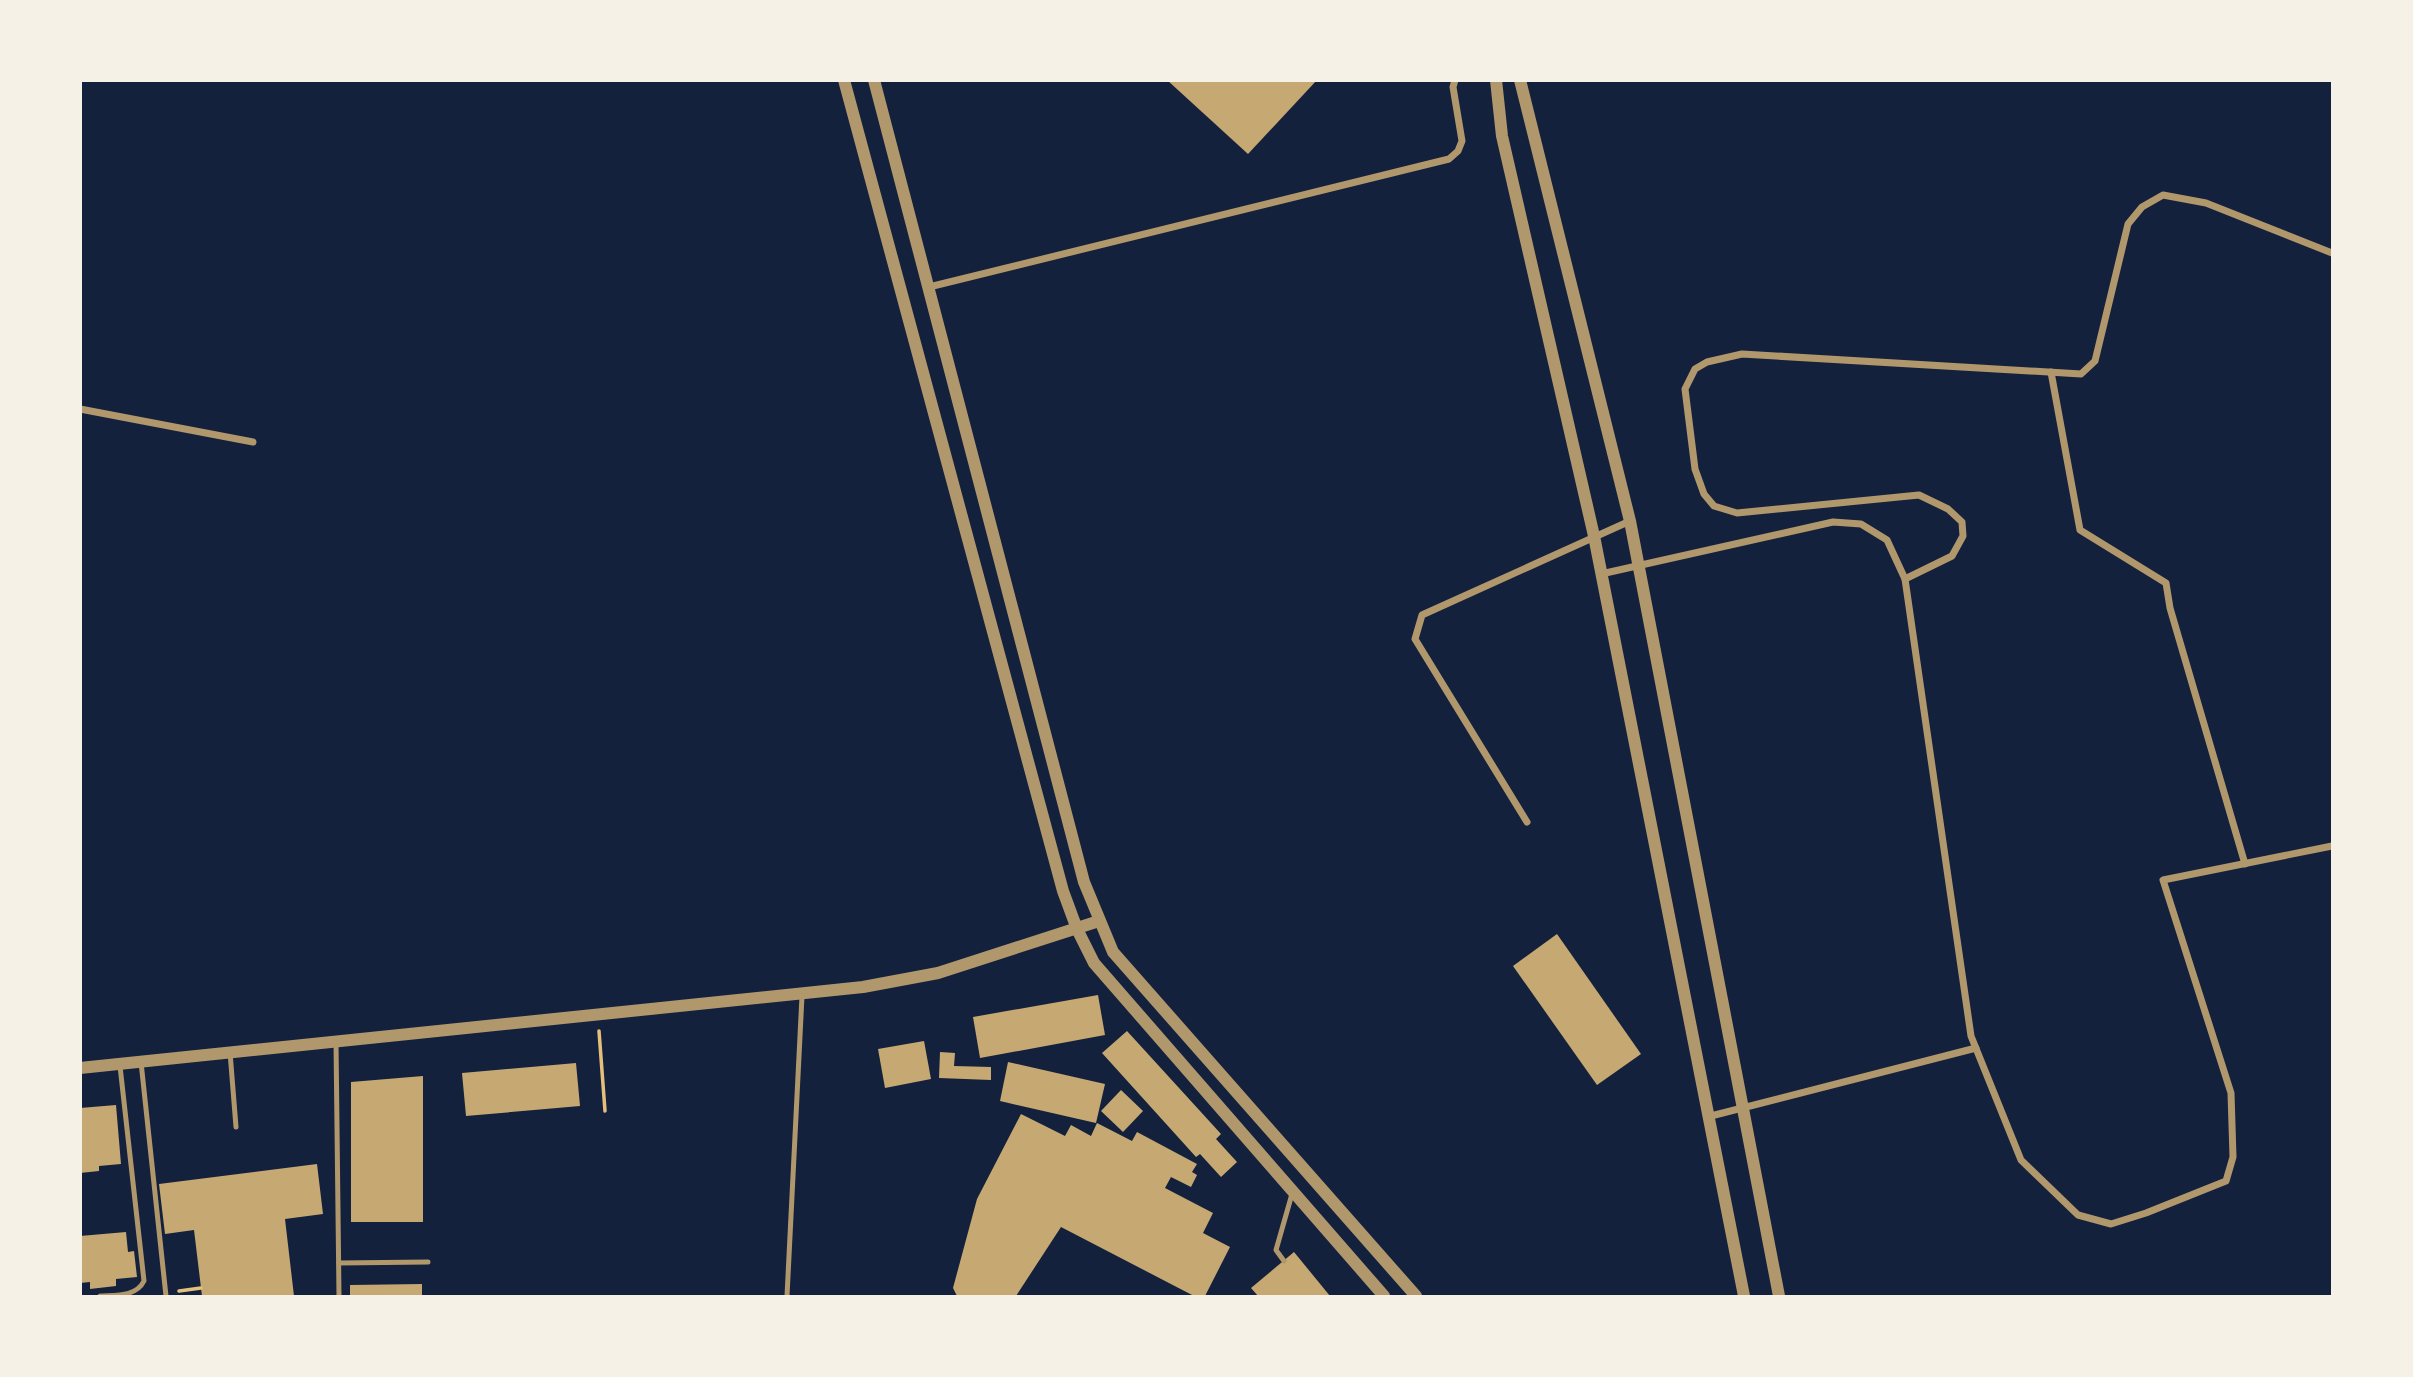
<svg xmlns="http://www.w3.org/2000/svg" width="2413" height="1377" font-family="'IBM Plex Sans',sans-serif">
<rect width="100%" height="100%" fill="#14213d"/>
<g fill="#c6a872">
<path d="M1167,80H1317L1248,154Z"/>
<path d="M1557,934L1641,1054L1597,1085L1513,966Z"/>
<path d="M1098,995L1105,1035L980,1058L973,1017Z"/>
<path d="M1127,1031L1221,1134L1216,1139L1237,1162L1221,1177L1200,1154L1196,1157L1102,1053Z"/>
<path d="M924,1041L931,1079L885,1088L878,1049Z"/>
<path d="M940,1052L955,1053L954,1066L991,1067V1080L939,1078Z"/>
<path d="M1008,1062L1105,1084L1096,1123L1000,1101Z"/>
<path d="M576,1063L580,1106L466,1116L462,1073Z"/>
<path d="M423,1076V1222H351V1082Z"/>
<path d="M1121,1090L1143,1111L1123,1132L1101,1111Z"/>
<path d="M116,1105L121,1164L99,1166V1171L80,1173V1108Z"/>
<path d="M1021,1114L1065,1136L1071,1125L1091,1136L1097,1123L1132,1141L1137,1132L1197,1164L1192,1172L1197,1175L1191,1187L1171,1177L1165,1188L1213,1213L1203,1233L1230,1247L1205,1296H1194L1061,1227L1016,1296H957L953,1288L977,1199Z"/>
<path d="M317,1164L323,1214L285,1219L294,1296H202L194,1230L165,1234L159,1184Z"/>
<path d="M126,1232L128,1252L134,1251L137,1277L116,1279V1286L90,1289V1282L80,1283V1236Z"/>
<path d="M1294,1252L1330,1296H1258L1251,1288Z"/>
<path d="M422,1284V1296H350V1285Z"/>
</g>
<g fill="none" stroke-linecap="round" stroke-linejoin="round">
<g stroke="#e5c07b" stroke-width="3.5">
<path d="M599,1031L605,1111"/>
<path d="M179,1291L201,1288"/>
</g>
<g stroke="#b1986c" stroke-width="5">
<path d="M336,1042L339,1296"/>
<path d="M230,1052L236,1127"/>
<path d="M141,1062L166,1296"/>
<path d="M1284,1261L1276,1250L1292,1194"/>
<path d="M339,1263L428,1262"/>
<path d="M100,1296C116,1295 136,1297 144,1281L120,1066"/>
<path d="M787,1296L802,996"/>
</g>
<g stroke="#b1986c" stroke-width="7">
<path d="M929,287L1449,159L1458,151L1462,141L1453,87L1455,80"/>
<path d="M2051,372L2080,530L2166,583L2170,608L2245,864"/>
<path d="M80,409L253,442"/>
<path d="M1601,574L1833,522L1861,524L1887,540L1905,579L1971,1036L2021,1160L2078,1215L2111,1224L2146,1213L2226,1181L2233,1157L2231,1093L2163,880L2332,846"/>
<path d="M1905,579L1952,556L1963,536L1962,522L1948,509L1919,495L1737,513L1714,506L1704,494L1695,469L1685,389L1695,369L1707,362L1742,354L2081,374L2095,361L2128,224L2142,207L2163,195L2206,203L2332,253"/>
<path d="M1527,822L1415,639L1422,615L1630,521"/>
<path d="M1707,1117L1976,1048"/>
</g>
<g stroke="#b1986c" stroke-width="12">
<path d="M844,80L1063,891L1077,929L1094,963L1384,1296"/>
<path d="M874,80L1084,882L1113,952L1416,1296"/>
<path d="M1496,80L1502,136L1594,536L1744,1296"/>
<path d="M1520,80L1630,521L1779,1296"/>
<path d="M80,1068L863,987L938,973L1099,921"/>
</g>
</g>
<rect width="2413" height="1377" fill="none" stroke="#f6f1e7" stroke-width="164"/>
</svg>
